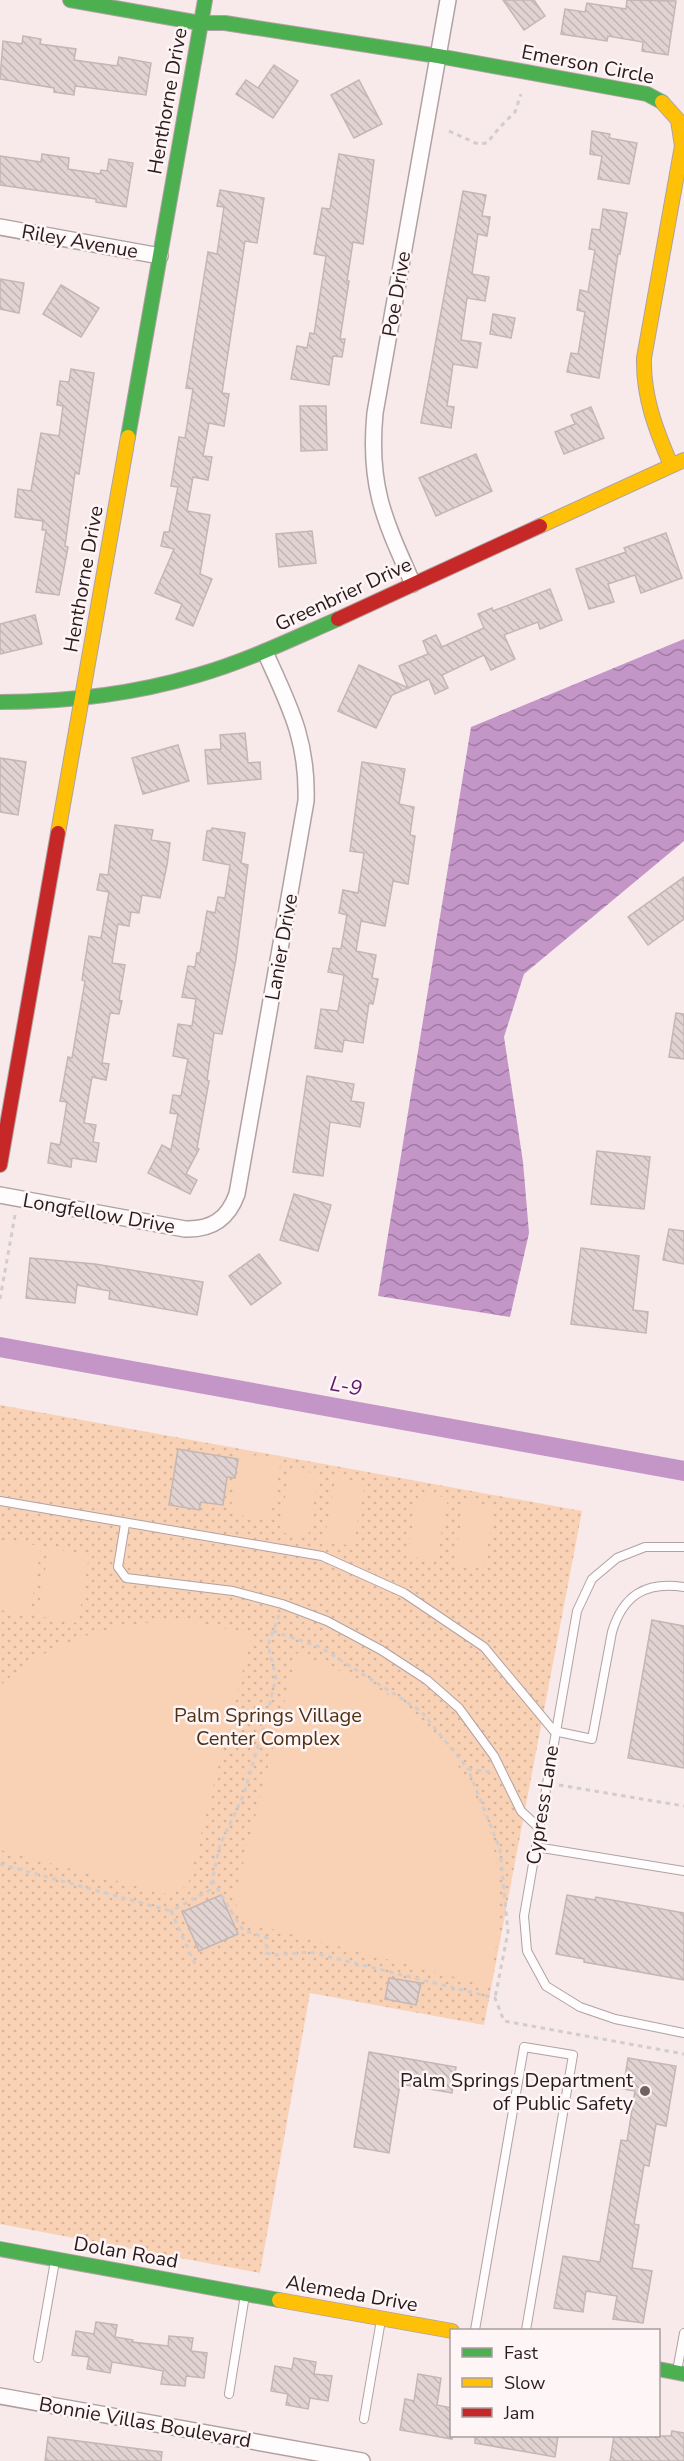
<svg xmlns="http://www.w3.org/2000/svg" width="684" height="2461" font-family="'Nunito Sans',sans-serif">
<defs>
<pattern id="park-dots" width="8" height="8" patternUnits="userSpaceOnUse" patternTransform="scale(1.5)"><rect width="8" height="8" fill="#f9d2b6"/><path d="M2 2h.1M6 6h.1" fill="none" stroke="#d6b49c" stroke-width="1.8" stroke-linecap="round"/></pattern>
<pattern id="water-waves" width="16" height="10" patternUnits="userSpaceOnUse" patternTransform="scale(1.5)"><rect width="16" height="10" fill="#c496c8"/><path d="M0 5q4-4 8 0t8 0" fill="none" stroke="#9f7aa2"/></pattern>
<pattern id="building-back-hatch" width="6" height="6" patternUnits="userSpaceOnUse" patternTransform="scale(1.5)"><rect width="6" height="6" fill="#e1d3d1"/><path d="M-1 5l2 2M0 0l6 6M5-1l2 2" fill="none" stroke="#c1b5b3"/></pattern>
</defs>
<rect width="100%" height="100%" fill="#f8e9ea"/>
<path fill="url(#park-dots)" d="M0,1405L582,1511L484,2025L310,1993L260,2273L0,2224Z"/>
<g fill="#f9d2b6">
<path d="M241,1453L281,1460L270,1521L230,1513Z"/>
<path d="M290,1469L319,1474L308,1537L279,1532Z"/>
<path d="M336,1477L365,1483L353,1546L324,1541Z"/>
<path d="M419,1492L448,1498L436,1561L407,1556Z"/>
<path d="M465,1501L495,1506L483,1569L454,1564Z"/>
<path d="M0,1540L41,1546L30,1615L0,1610Z"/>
<path d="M49,1548L89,1555L78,1623L37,1616Z"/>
<path d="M166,1621L195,1622L252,1634L188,1885L170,1895L0,1850V1686C45,1643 105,1625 166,1621Z"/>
<path d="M297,1653C327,1666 360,1677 388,1695C444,1733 490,1800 497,1868C502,1908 497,1948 489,1986L245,1922L234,1900Z"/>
</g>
<path fill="url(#water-waves)" d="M684,639V841L524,974L504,1037L523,1162L529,1233L510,1317L378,1296L471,727Z"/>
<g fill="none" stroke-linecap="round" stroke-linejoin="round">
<path stroke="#c496c8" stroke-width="20" d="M0,1347L684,1471"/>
</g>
<g fill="url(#building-back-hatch)" stroke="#c4b6b4" stroke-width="1.5">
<path d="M503,0H534L545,16L524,30Z"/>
<path d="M627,0L676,1L668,55L642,51L643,42L608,36L607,41L561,34L565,9L585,12L587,3L626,9Z"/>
<path d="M23,36L41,39L40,44L76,49L74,60L117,66L119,57L151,63L146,95L75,86L74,95L54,92V88L0,79L3,41L22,44Z"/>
<path d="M274,65L298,81L273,118L236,94L246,80L258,88Z"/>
<path d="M359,80L382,124L354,138L331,95Z"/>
<path d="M592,131L610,134L609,138L637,143L629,184L598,179L602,156L590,154Z"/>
<path d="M42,154L69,158L68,169L100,174L101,170L107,171L109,159L133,163L126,207L96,202V199L0,185V156L41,162Z"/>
<path d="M339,154L374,160L363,244L353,242L347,281H349L340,339H345L342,357L333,356L329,385L291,379L297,346L307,348L310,333L314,334L326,256L314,254L322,208L330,209Z"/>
<path d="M220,190L264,198L257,243L245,241L222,393L229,394L224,426L209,423L203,456L212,457L208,480L193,477L187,511L210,515L200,574L212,579L193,626L176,619L182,604L155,593L174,549L161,546L164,532H169L178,487L171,486L179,437L185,438L193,389L186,388L208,252L217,254L224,207L217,206Z"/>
<path d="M463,191L486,195L482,216L490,217L487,236L478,234L472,274L489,277L485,301L467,298L461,340L481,343L477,368L453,364L447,406L454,407L451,428L421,423Z"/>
<path d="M603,209L627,213L620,254H618L599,378L567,372L571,353L578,354L585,312L577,310L580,290L588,292L595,250L589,249L592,229L600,230Z"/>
<path d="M0,279L24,283L19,313L0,309Z"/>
<path d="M61,285L99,308L81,337L43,314Z"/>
<path d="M493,314L515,318L511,338L490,334Z"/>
<path d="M71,369L94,373L79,474L75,473L65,546L68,547L59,595L36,592L46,530H42L43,521L15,517L18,489L31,491L41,433L59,436L63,406L57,405L60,381L69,382Z"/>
<path d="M300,406H326L327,450L301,451Z"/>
<path d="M591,407L604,438L564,454L555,432L575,424L571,415Z"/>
<path d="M476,454L492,491L436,516L419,478Z"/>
<path d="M312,531L316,563L279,567L276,534Z"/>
<path d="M666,533L682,578L641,593L635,575L608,584L614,602L589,609L576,569L626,552L624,548Z"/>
<path d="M550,589L562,620L540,629L538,622L504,635L515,659L491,670L484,655L442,675L448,688L435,694L429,679L392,695L376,728L338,711L359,665L408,688L399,666L428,654L423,641L436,635L442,647L484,628L478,614L492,608L493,611Z"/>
<path d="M35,615L42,644L0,654V624Z"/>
<path d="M245,733L248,763L260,762L261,779L208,784L205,750L221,749L220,735Z"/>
<path d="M178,745L189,781L143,794L132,758Z"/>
<path d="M0,758L26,762L18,815L0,812Z"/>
<path d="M362,762L405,769L399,804L414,807L410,835L415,836L408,884L393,881L385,926L361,921L356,951L376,955L372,978L378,979L373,1004L369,1003L363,1043L344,1040L342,1052L315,1048L321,1009L338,1011L344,975L328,972L333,948L341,949L347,915L339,913L343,890L358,893L364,853L350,851Z"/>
<path d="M115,825L153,830L151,840L170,843L167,865L160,898L142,895L139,913L131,912L129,926L118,924L112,963L125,965L119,1000L122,1001L119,1014L110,1013L102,1063L109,1064L106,1080L92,1077L84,1123L96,1125L93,1142L99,1143L96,1162L72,1158L71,1167L48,1163L51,1143L60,1145L67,1102L60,1101L68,1057L72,1058L85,981L82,980L89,936L101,938L109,892L97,890L100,874L108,875Z"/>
<path d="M212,828L245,833L241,863L248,865L236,959L222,1034L214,1033L207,1080L209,1081L197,1148L199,1149L186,1174L197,1180L190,1194L148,1173L162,1145L171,1150L178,1114L170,1113L173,1095L181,1096L188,1059L173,1056L178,1024L192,1026L196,999L182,997L188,966L195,967L197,953H200L207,911L215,913L218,897L225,898L230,865L203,860L207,831L212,830Z"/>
<path d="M684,877V919L648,945L628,917Z"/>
<path d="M676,1013L684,1014V1059L669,1057Z"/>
<path d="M307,1076L354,1084L351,1101L364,1103L360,1127L330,1122L323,1176L293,1172Z"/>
<path d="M597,1151L650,1157L644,1209L591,1204Z"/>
<path d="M294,1194L331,1205L318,1251L280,1240Z"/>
<path d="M669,1229L684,1231V1264L663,1260Z"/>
<path d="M581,1248L639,1256L633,1310L648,1312L646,1333L571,1324Z"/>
<path d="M259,1254L281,1283L251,1305L229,1276Z"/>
<path d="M30,1258L95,1264L203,1282L197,1315L109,1299L110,1291L77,1285L75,1303L26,1298Z"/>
<path d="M178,1449L238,1459L235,1478L227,1477L223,1505L201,1502L199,1510L169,1505Z"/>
<path d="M652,1620L684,1626V1768L628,1758Z"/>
<path d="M221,1895L238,1934L199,1951L182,1912Z"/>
<path d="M567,1895L595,1900L596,1897L684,1913V1980L584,1962V1959L556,1954Z"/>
<path d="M389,1978L421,1983L416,2005L385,1999Z"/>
<path d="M369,2052L456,2067L452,2093L400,2084L389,2153L354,2147Z"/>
<path d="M628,2058L676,2066L666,2126L656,2124L649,2166L644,2165L634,2224L639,2225L632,2268L652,2271L643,2323L613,2319L617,2296L586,2291L583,2312L554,2308L563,2256L600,2262L621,2140L627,2141L635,2091L623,2089Z"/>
<path d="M96,2322L117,2325L115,2337L133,2340L132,2342L168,2346L169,2336L193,2338L191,2351L207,2353L204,2378L186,2376L185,2386L161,2384L163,2371L148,2368L112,2362L110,2373L87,2369L89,2357L72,2355L76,2331L94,2334Z"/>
<path d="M294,2358L316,2362L314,2374L332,2376L328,2401L310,2398L308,2409L286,2405L288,2394L271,2391L275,2366L292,2369Z"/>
<path d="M418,2374L441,2378L437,2405L452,2408V2439L400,2430L405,2399L414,2401Z"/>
<path d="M672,2431L684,2433V2461H610L614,2436H671Z"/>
<path d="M475,2436H558L555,2457L475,2443Z"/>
<path d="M48,2437L162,2452L161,2461H45Z"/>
</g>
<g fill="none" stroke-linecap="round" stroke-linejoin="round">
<defs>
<g id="lane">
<path d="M0,1501L322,1556L404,1593L484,1647L554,1731L592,1739L612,1632C623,1595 646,1581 684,1587"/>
<path d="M125,1524L118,1567L126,1578L233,1591L282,1604L327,1621L381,1650L427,1680L459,1708L494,1756L521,1811L539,1828"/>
<path d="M684,1547H645L617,1558L592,1579L577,1611L524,1916L527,1951L546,1986L580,2007L615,2019L684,2033"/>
<path d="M536,1847L684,1871"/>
<path d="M475,2330L524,2047L573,2055L526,2330"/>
<path d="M38,2358L55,2261"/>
<path d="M677,2371L684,2333"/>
<path d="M229,2394L245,2295"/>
<path d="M364,2419L381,2320"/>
</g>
<g id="street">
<path d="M0,227L160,256"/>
<path d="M413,584C384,519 368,486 375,413L448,0"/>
<path d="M0,1195L185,1229C212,1230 228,1219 237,1194L306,801C308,740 289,705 265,652"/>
<path d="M0,2396L362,2461"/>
</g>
<g id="fast">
<path d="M70,0L200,23H225L438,56L647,94L662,102"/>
<path d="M128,437L205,0"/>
<path d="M0,702C67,702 134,694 198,675C247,661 292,639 338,619"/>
<path d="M0,2249L279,2300"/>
<path d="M658,2369L684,2374"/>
</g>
<g id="slow">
<path d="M662,102L678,120L682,146L644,358C643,397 656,430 671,465"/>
<path d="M540,526L684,460"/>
<path d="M58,833L128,437"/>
<path d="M279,2300L452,2331"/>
</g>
<g id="jam">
<path d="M338,619L540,526"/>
<path d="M0,1165L58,833"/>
</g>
</defs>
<use href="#lane" stroke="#b0a2a3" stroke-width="10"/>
<use href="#street" stroke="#b0a2a3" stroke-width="18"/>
<use href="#fast" stroke="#b0a2a3" stroke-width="16"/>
<use href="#slow" stroke="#b0a2a3" stroke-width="16"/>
<use href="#jam" stroke="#b0a2a3" stroke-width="16"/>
<g stroke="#d2cdcd" stroke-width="3" stroke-dasharray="4.5 4.5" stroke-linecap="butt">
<path d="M449,131L478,144L487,143L500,127L515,112L521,94"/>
<path d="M0,1299L15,1215"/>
<path d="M273,1631L320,1647L421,1711L468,1769"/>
<path d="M490,1772L468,1769L500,1849L508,1932L495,1998"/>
<path d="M559,1785L684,1806"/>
<path d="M0,1864L171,1911"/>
<path d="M212,1880L243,1930L267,1938L266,1953L276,1955L310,1952L495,1998L504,2021L684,2054"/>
<path d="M195,1964L171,1911L210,1890L220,1845L244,1794L267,1716L276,1677L268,1645L279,1615"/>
</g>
<use href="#lane" stroke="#fefcfc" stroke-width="8"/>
<use href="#street" stroke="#fefcfc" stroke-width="15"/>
<use href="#fast" stroke="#4caf50" stroke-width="14"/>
<use href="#slow" stroke="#ffc107" stroke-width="14"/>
<use href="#jam" stroke="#c62828" stroke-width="14"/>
</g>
<circle fill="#726264" stroke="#fef5f6" stroke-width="2" cx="645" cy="2091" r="6"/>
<g text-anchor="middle" stroke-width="5" stroke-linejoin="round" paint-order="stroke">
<g font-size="20" fill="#2a1a1c" stroke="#fef5f6">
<text transform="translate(588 64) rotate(11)" y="7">Emerson Circle</text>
<text transform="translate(167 101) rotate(-80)" y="7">Henthorne Drive</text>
<text transform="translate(80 241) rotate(10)" y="7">Riley Avenue</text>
<text transform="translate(396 294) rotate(-80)" y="7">Poe Drive</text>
<text transform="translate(83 579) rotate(-80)" y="7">Henthorne Drive</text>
<text transform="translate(343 594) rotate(-25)" y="7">Greenbrier Drive</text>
<text transform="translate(281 947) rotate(-80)" y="7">Lanier Drive</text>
<text transform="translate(99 1213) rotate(10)" y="7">Longfellow Drive</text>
<text transform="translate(542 1805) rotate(-81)" y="7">Cypress Lane</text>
<text transform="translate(126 2252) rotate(10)" y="7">Dolan Road</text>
<text transform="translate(352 2293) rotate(10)" y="7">Alemeda Drive</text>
<text transform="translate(145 2422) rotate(10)" y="7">Bonnie Villas Boulevard</text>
</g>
<g font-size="20" fill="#4f3113" stroke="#fef5f6">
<text x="268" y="1722">Palm Springs Village<tspan x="268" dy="23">Center Complex</tspan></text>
</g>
<g font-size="20" fill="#2a1a1c" stroke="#fef5f6" text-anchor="end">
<text x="633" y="2087">Palm Springs Department<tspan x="633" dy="23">of Public Safety</tspan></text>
</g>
<g font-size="21" font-style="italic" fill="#621770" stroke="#fef5f6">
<text transform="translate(346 1386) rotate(10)" y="7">L-9</text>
</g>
</g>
<rect x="450" y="2329" width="210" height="108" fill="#fef5f6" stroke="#a99d9f" stroke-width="1.5"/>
<rect x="462" y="2348" width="30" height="9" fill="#4caf50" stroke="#a99d9f" stroke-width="1.5"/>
<text x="504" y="2359" font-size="18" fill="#2a1a1c">Fast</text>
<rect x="462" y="2378" width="30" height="9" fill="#ffc107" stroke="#a99d9f" stroke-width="1.5"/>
<text x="504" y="2389" font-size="18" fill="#2a1a1c">Slow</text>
<rect x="462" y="2408" width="30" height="9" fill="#c62828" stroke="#a99d9f" stroke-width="1.5"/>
<text x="504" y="2419" font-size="18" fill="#2a1a1c">Jam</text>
</svg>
